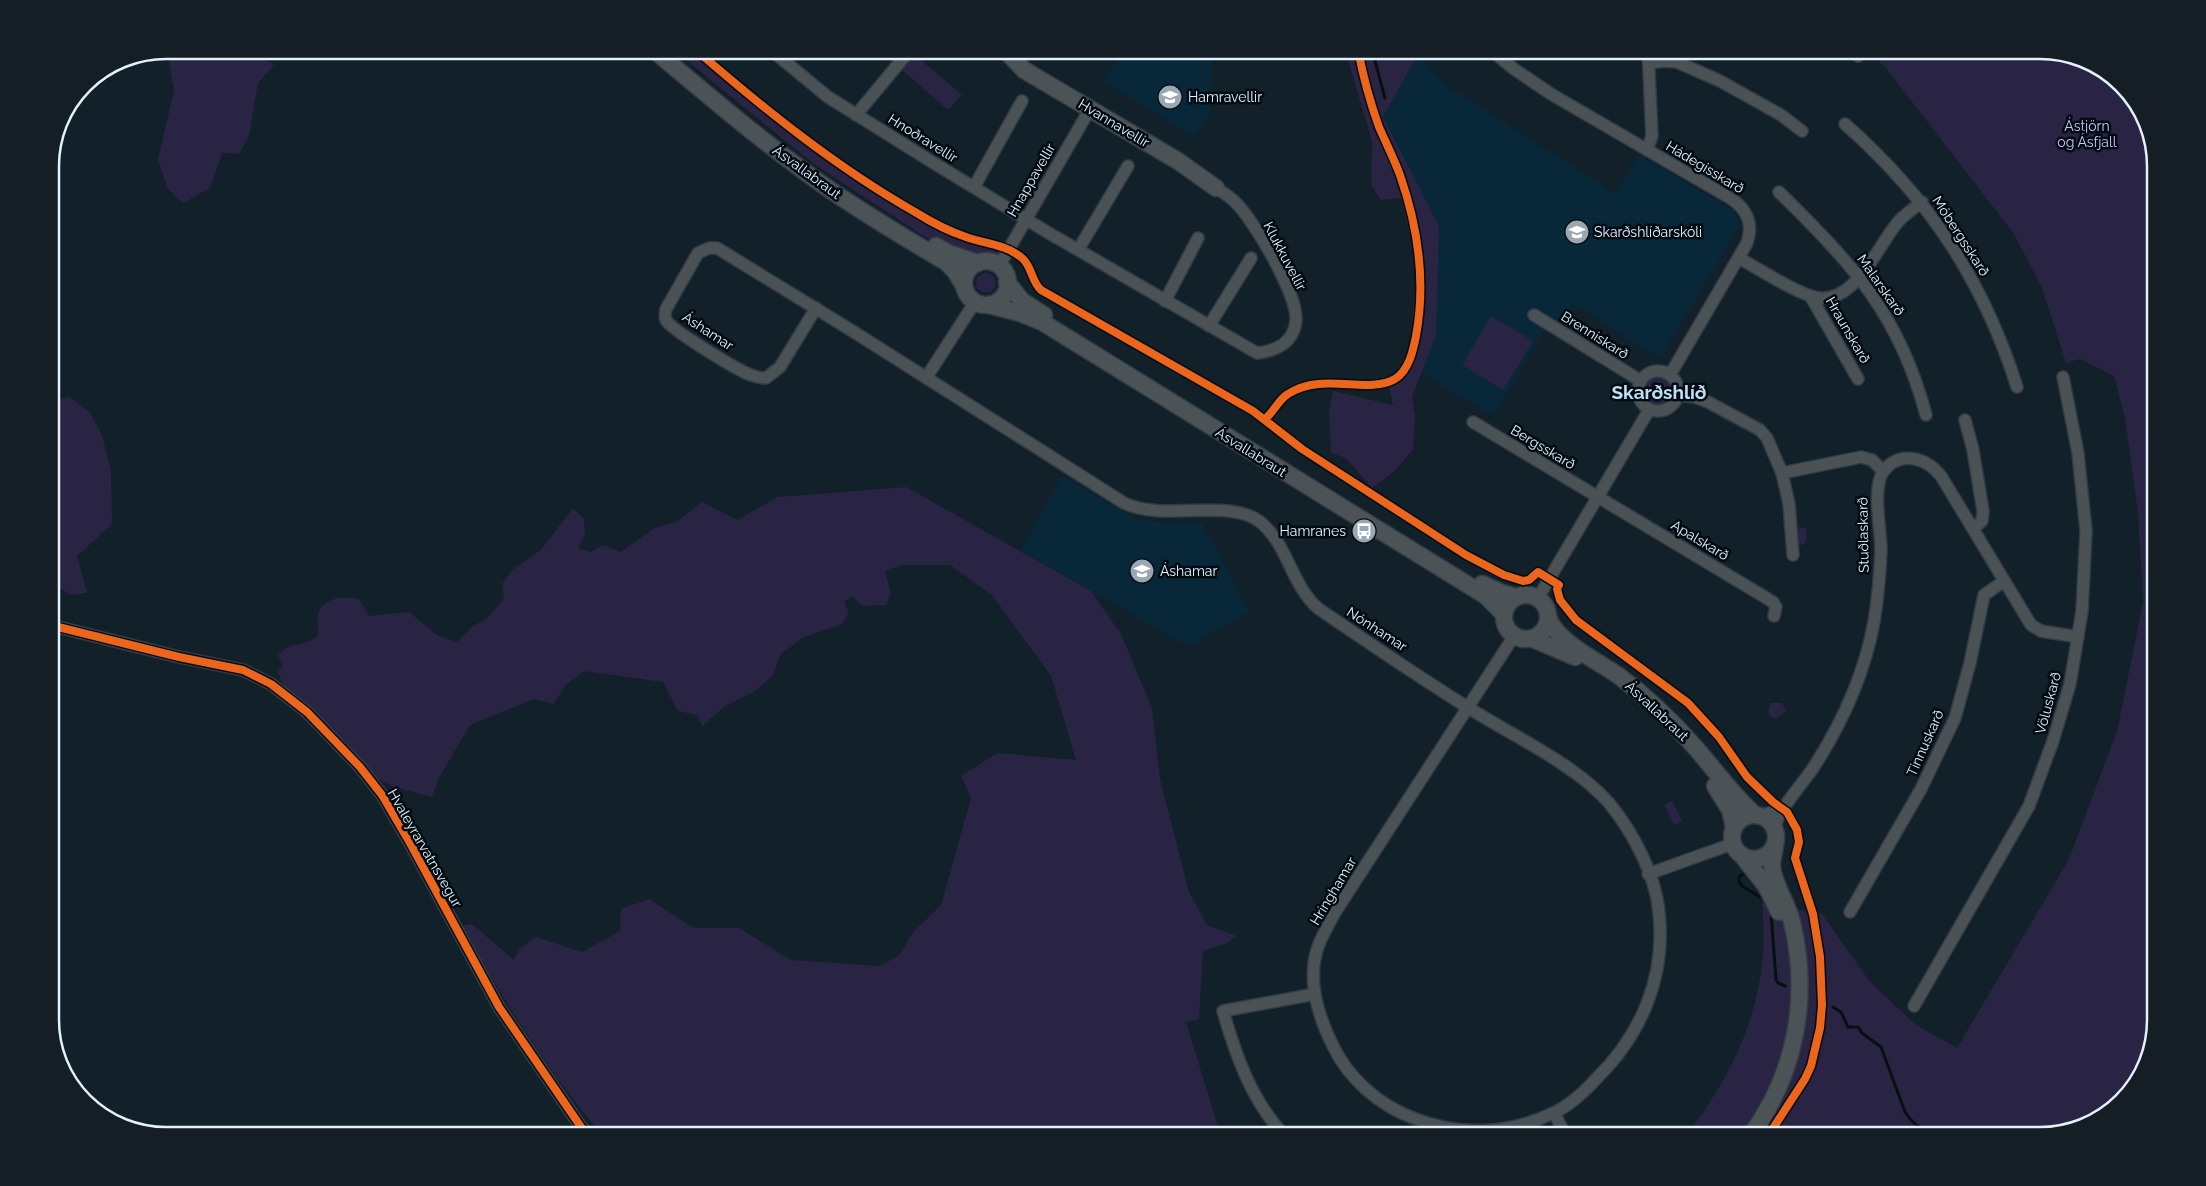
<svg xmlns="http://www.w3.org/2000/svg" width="2206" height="1186" font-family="Raleway,sans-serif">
<rect width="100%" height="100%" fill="#122029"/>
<g fill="#082739">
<path d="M1123,50H1209L1212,63L1210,114L1194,137L1103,81Z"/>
<path d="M1418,54L1449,87L1615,193L1639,155L1734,211L1741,224L1660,358L1572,304L1558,326L1550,321L1493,416L1412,367L1425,287L1383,117Z"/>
<path d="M1062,476L1138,520L1202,523L1250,612L1201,638L1200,642L1189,647L1020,550Z"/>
</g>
<g fill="#292443">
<path d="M167,50H249L274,65L258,83L249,136L239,154L222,153L210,188L183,203L168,189L158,160L174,90Z"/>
<path d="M674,50H692L782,125L838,166L947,234L965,242L991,247L1001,253L991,257H973L939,246L814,164Z"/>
<path d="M1345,50H1415L1418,54L1383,117L1439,226L1436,336L1412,397L1415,415L1413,449L1396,470L1372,488L1347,459L1331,452L1329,412L1333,391L1393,405L1387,377L1397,371L1407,354L1411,335L1417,265L1401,198L1381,200L1371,185L1372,141Z"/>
<path d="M1867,50H2040L2092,62L2137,102L2156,158V1020L2144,1072L2104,1117L2041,1136H1686C1740,1065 1771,994 1762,903L1822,914L1871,983L1916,1025L1957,1048L2069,859L2117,731L2143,602L2138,513L2125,418L2114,376L2080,359L2066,363L2042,288L2014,234L1886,68Z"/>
<path d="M915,55L962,95L948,110L902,70Z"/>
<circle cx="986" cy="283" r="10"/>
<path d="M1491,316L1533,341L1503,390L1462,365Z"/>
<circle cx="1658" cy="391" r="14"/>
<path d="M68,396L90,413L102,435L111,471L112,524L77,556L87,593L70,595L50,581V401L53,402Z"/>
<path d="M906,487L1091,591L1121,634L1152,708L1160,779L1189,892L1207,925L1237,936L1225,944L1203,951L1199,1019L1186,1022L1221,1136H603C548,1072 503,999 461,926L472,924L514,960L520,948L536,937L582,952L620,931L621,909L649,899L694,928H739L791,960L879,966L900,955L913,932L941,905L971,798L961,776L997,753L1076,760L1051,676L992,595L950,565H901L885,571L891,593L886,605L862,606L852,596L844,602L849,613L842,624L804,637L781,654L773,675L755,691L725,706L702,726L697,715L678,711L663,682L584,671L566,685L553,704L534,699L470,725L439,778L432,797L394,787L377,778L342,738L282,683L277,669L283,668L278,655L287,647L308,642L318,636C318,629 317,622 318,615C322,597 344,596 359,599L369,616L409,612L438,636L457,642L473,626L486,619L504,599L502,584L513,569L541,550L573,508L584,519L585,534L578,548L590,552L603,545L621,552L654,528L676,522L702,502L737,520L778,497Z"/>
<path d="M1793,527L1806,528V541L1802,545H1795Z"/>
<path d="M1770,703H1782L1786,711L1776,719L1771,717L1768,712Z"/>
<path d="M1672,801L1682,821L1675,825L1664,805Z"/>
</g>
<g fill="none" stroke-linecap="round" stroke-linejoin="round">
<g stroke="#051110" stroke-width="3">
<path d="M1372,50L1385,98"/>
<path d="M1743,874L1739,877V882L1742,886L1765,900"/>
<path d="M1771,912L1776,980L1778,983L1785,986"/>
<path d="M1833,1007L1841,1012L1848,1027H1858L1862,1033L1881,1047L1905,1112C1913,1125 1924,1131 1938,1136"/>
<path d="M1975,1136L1984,1134L2002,1136"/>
<path d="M2029,1136L2034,1134L2037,1136"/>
</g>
<defs>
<g id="street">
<path d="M771,50L828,97L937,165L1047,232L1257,353C1276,351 1295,342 1296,319C1297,294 1253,218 1234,201C1229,196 1222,192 1216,188"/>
<path d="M1491,50L1514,69L1551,94L1730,198C1746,208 1754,223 1747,243L1670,375"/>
<path d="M1849,50L1858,56"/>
<path d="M1650,63L1664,61L1677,62L1720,81L1781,115L1802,131"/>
<path d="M856,115L910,50"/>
<path d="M1845,124C1929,198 1983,280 2017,387"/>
<path d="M1647,150L1652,136L1648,50"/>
<path d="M974,187L1022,101"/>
<path d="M1779,192C1852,264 1899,313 1926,415"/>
<path d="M1078,250L1128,166"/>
<path d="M1739,258C1759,269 1789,289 1811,296C1853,311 1877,246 1898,222C1905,214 1914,208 1922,202"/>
<path d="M999,266L1090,109"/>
<path d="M1811,297L1858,379"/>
<path d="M1165,301L1198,238"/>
<path d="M816,308L780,367L766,378C761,378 756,377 751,375C739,371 671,330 666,320C665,317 665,313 666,309L698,253L709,248H717L854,332L1124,503C1163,522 1227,498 1259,521C1288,543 1291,586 1319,609C1369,643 1420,678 1472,710C1515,737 1576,765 1609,803C1633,832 1656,876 1659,913C1666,977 1641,1035 1596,1079C1584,1092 1570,1106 1553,1113C1508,1135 1459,1136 1413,1118C1379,1105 1349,1079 1333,1046C1318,1016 1306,977 1319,944C1323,934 1329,924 1334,914L1514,636"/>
<path d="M1534,315L1641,381"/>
<path d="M1209,326L1251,258"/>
<circle cx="1658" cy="391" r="20"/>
<path d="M926,378L975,302"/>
<path d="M1678,395L1695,397L1708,402L1760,430L1767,438L1782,473L1789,504L1793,555"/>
<path d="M1965,420L1973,450L1983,511L1982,521L1973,529"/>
<path d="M1473,422L1773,602L1776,607L1774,616"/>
<path d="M1782,473L1861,457L1872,460L1883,471"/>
<path d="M1538,598L1649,410"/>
<path d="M50,625L179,657L243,670L271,684L307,712L360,767L382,795L410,843L499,1007L581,1127L590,1136"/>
<path d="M1761,816L1782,808"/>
<path d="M1774,828C1783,802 1803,785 1817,762C1844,719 1865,671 1874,622C1878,598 1880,574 1881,550C1881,530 1872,488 1883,472C1899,450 1926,457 1941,476L2031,625L2041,631L2078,637"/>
<path d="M1648,874L1732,844"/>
<path d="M1850,912L1921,789L1955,718L1970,663L1984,595L2004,581"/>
<path d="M1914,1006L2029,806L2053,741L2070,684L2082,611L2086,531L2078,453L2063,377"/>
<path d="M1554,1113L1566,1136"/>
<path d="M1285,1136C1252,1102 1236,1056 1223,1011L1315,994"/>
</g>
<g id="secondary">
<path d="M654,50C710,97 766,145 826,187C865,214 905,238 946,262L955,271L964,286"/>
<path d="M1005,50L1024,70L1178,161L1216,188"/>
<path d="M936,246L948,253L978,263"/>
<circle cx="986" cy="283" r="22"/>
<path d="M1007,282L1022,301L1044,315"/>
<path d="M989,305L1020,313L1042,322L1486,596L1504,614"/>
<path d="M1482,584L1502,593L1516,597"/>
<circle cx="1526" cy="617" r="22"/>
<path d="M1549,619C1556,641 1599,662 1619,676C1647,697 1671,720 1694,746C1715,770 1732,794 1755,815"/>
<path d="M1533,639L1575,657"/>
<path d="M1715,786L1730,810L1734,827"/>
<circle cx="1754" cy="837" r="22"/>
<path d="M1744,858L1766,886L1779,912"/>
<path d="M1750,1136C1796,1074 1810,997 1792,922C1788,904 1772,882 1772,865C1772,859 1774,852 1775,846"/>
</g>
</defs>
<use href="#street" stroke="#313c45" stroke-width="14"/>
<use href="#secondary" stroke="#313c45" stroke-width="19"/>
<use href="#street" stroke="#4b5256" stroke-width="11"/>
<use href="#secondary" stroke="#4c5356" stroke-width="16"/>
<defs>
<g id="cycleway">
<path d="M696,50C764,109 836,167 915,212C931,222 948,231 966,237C985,244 1005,244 1022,258C1032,266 1031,281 1041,290L1253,411L1302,449L1466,555L1504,575L1523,581L1529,580L1538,572L1559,585L1557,589L1560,600L1576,620L1688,703L1719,737L1747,777L1773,802L1787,812L1797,830L1799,842L1795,858L1813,914L1820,957L1822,1005L1820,1028L1811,1066L1805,1079L1768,1136"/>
<path d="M1265,419C1274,412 1278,400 1288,394C1323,371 1367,395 1395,379C1409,370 1413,351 1416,336C1426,282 1418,227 1400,175C1394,159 1386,143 1379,127C1370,102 1363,76 1358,50"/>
<path d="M50,625L179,657L243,670L271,684L307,712L360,767L382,795L410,843L499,1007L581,1127L590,1136"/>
</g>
</defs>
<use href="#cycleway" stroke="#030b12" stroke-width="11"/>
<use href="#cycleway" stroke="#eb651d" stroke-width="8"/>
</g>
<defs>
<symbol id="school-disc" viewBox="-11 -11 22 22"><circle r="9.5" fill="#99a8b2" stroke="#030b12"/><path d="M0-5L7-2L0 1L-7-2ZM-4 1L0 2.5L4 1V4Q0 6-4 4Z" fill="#fff"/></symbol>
<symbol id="bus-disc" viewBox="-11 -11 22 22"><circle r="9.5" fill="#99a8b2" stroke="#030b12"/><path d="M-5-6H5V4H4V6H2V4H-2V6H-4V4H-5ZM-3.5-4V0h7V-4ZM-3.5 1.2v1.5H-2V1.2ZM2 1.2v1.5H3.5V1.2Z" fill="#fff"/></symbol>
</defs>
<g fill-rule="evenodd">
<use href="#school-disc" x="1156" y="83" width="28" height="28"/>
<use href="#school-disc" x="1563" y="218" width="28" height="28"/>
<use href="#bus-disc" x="1350" y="517" width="28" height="28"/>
<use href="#school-disc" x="1128" y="557" width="28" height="28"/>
</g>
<g text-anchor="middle" stroke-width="5" stroke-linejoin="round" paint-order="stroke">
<g font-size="14" fill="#e2f1fc" stroke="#030b12" text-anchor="start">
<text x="1188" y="102">Hamravellir</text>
<text x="1594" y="237">Skarðshlíðarskóli</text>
<text x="1346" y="536" text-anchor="end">Hamranes</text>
<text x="1160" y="576">Áshamar</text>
</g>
<g font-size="14" fill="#e2f1fc" stroke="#030b12">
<text transform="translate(1114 123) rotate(31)" y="5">Hvannavellir</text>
<text transform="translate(923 138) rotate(32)" y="5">Hnoðravellir</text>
<text transform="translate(1705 167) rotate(31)" y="5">Hádegisskarð</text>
<text transform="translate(807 172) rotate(36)" y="5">Ásvallabraut</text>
<text transform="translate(1031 180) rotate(-60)" y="5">Hnappavellir</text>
<text transform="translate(1961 236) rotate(57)" y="5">Móbergsskarð</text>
<text transform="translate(1285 256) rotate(62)" y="5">Klukkuvellir</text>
<text transform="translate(1881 285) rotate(55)" y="5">Malarskarð</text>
<text transform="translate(1848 330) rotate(60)" y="5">Hraunskarð</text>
<text transform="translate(708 331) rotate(33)" y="5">Áshamar</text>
<text transform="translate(1595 335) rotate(32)" y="5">Brenniskarð</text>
<text transform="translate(1543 447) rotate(31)" y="5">Bergsskarð</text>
<text transform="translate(1251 452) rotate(32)" y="5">Ásvallabraut</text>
<text transform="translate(1863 535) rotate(-91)" y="5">Stuðlaskarð</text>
<text transform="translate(1700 540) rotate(31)" y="5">Apalskarð</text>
<text transform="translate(1377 629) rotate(33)" y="5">Nónhamar</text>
<text transform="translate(2048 703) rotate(-75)" y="5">Völuskarð</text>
<text transform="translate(1657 711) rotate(43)" y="5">Ásvallabraut</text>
<text transform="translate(1925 743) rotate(-66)" y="5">Tinnuskarð</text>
<text transform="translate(425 848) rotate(60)" y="5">Hvaleyrarvatnsvegur</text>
<text transform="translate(1333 891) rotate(-59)" y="5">Hringhamar</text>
</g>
<g font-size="14" fill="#ccc4fa" stroke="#030b12">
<text x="2087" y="131">Ástjörn<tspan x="2087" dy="16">og Ásfjall</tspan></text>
</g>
<g font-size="19" font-weight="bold" fill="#c0def4" stroke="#030b12">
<text x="1659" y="399">Skarðshlíð</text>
</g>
</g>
<path d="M0 0H2206V1186H0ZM166 59H2040A107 107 0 0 1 2147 166V1020A107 107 0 0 1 2040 1127H166A107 107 0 0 1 59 1020V166A107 107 0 0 1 166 59Z" fill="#151d25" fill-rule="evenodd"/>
<path fill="none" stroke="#e2f1fc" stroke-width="2.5" d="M166 59H2040A107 107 0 0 1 2147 166V1020A107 107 0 0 1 2040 1127H166A107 107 0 0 1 59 1020V166A107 107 0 0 1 166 59Z"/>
</svg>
